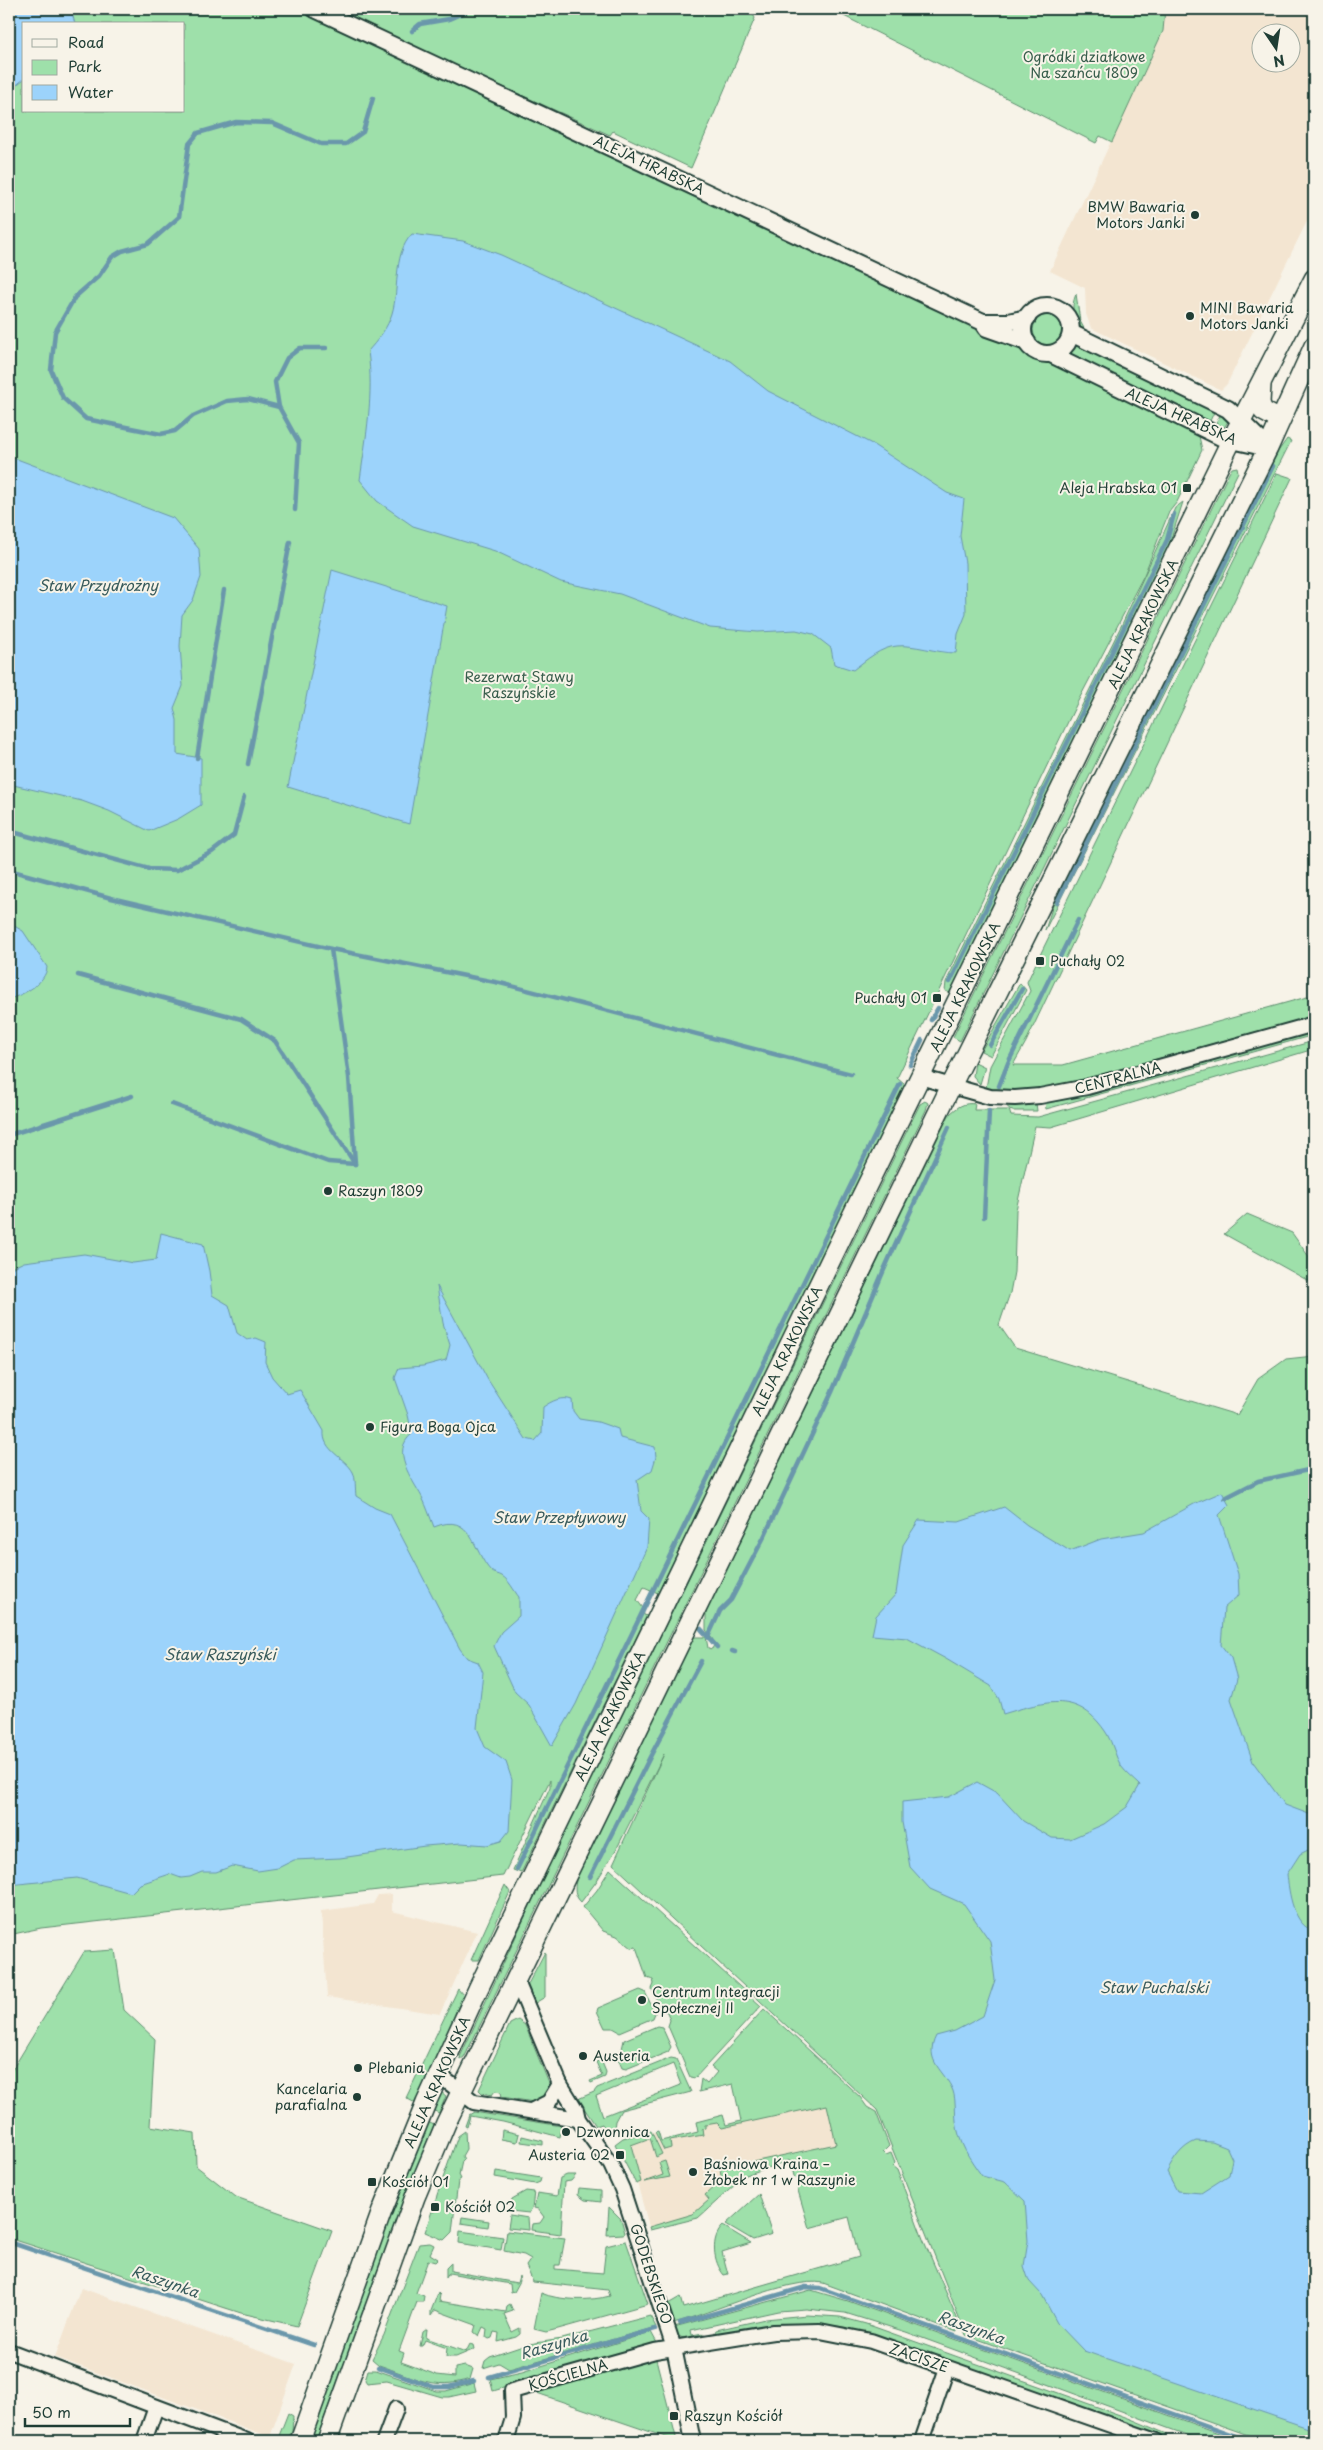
<svg xmlns="http://www.w3.org/2000/svg" width="1323" height="2450" font-family="'Playpen Sans',sans-serif">
<rect width="100%" height="100%" fill="#f7f3e8"/>
<filter id="ink" filterUnits="userSpaceOnUse"><feTurbulence type="fractalNoise" baseFrequency=".02" numOctaves="2"/><feDisplacementMap in="SourceGraphic" scale="10" xChannelSelector="R" yChannelSelector="G"/><feConvolveMatrix kernelMatrix="1 2 1 2 8 2 1 2 1" color-interpolation-filters="sRGB"/></filter>
<g filter="url(#ink)">
<g fill="#f3e5d1" fill-rule="evenodd">
<path d="M1165,9H1314V207L1227,384L1221,390L1091,328L1086,314L1085,288L1050,271L1163,31ZM1260,32H1290V62H1260Z"/>
<path d="M392,1894V1911L477,1932L440,2014L327,1997L321,1911L373,1904L378,1895Z"/>
<path d="M846,2084L867,2107L876,2112L889,2146L883,2152L886,2155L891,2153L895,2163L892,2166L897,2170L914,2214L912,2218L859,2257L849,2217L809,2228L797,2187L803,2185L794,2176L789,2160L746,2175L698,2218L650,2230L625,2139L658,2131L661,2141L691,2134L698,2132L696,2122L723,2115L726,2125L741,2121L739,2111Z"/>
<path d="M81,2288L296,2364L270,2437L55,2357Z"/>
</g>
<g fill="#9ee0aa" stroke="#5e8e6f" fill-rule="evenodd">
<path d="M9,9H301L395,56L424,67L1123,397L1199,436L1202,450L1177,502L1169,512L1144,575L1077,703L897,1078L905,1085L658,1593L644,1587L637,1600L643,1608L644,1615L647,1616L521,1873L513,1870L550,1787V1780L503,1876L41,1928L9,1935ZM24,24H184V111H24Z"/>
<path d="M350,9H750L755,18L691,168L613,131L610,135L352,19L355,11Z"/>
<path d="M830,9H1165L1163,31L1112,142L1100,136L1096,143Z"/>
<path d="M1076,294L1080,321L1086,332L1079,329L1075,319L1077,316L1074,315C1072,307 1073,302 1076,294Z"/>
<circle cx="1048" cy="330" r="15"/>
<path d="M1074,341L1215,410L1209,423L1063,353Z"/>
<path d="M1221,413L1229,420L1223,429L1215,426Z"/>
<path d="M1287,439L1291,441L1045,930L1054,902L1081,845L1279,450Z"/>
<path d="M1237,467L1238,472L960,1041L953,1037L1229,473L1232,468Z"/>
<path d="M1277,473L1292,478L1026,1042L1013,1065H1063L1314,995V1016L1062,1085L1008,1092L986,1088L990,1066L1030,991L1027,982L1036,963L1040,965L1043,959L1039,957Z"/>
<path d="M1183,502L1168,548L950,993L945,991L946,982L1123,622L1175,508Z"/>
<path d="M1020,983L1026,990L991,1056L981,1051Z"/>
<path d="M1314,1030V1035L1046,1109L1045,1102Z"/>
<path d="M1314,1041V1049L1051,1127L1035,1126L1016,1210L1014,1272L1010,1293L999,1325L1015,1348L1237,1415L1258,1379L1286,1359L1314,1356V2441H1265L966,2335L877,2110L613,1864L664,1754L617,1848L596,1882L581,1902C570,1892 577,1877 581,1865L694,1637H706L708,1648L712,1649L715,1643L706,1630V1612L949,1115C957,1107 964,1102 975,1104L974,1110H1009L1011,1116L1038,1117Z"/>
<path d="M975,1062L985,1067L980,1084L973,1076Z"/>
<path d="M925,1101L928,1103L926,1110L464,2058L461,2060L460,2057L555,1852L920,1104Z"/>
<path d="M1036,1103L1037,1111H1012L1004,1104Z"/>
<path d="M1247,1214L1292,1233L1314,1264V1284L1224,1234Z"/>
<path d="M610,1869L761,2006L695,2078L690,2077L668,2026L670,2020L667,2012L661,2010L652,1989L654,1984L653,1980L647,1978L636,1947L632,1948L617,1936L603,1931L583,1907L597,1890Z"/>
<path d="M505,1885L510,1892L479,1960H471Z"/>
<path d="M115,1950L124,2010L155,2039L150,2126L195,2133L196,2166L236,2197L332,2231L297,2326L241,2313L9,2238V2075L84,1952Z"/>
<path d="M545,1952V1997L535,2003L527,1986Z"/>
<path d="M458,1989L463,1995L417,2104L406,2098Z"/>
<path d="M640,1990L645,1992L655,2013L653,2018L620,2032L613,2028H605L597,2011L598,2008Z"/>
<path d="M764,2009L860,2097L867,2107L876,2112L889,2146L883,2152L886,2155L891,2153L895,2163L892,2166L897,2170L923,2239L957,2318V2332L823,2283C791,2276 707,2315 673,2323L668,2304L680,2297L683,2308L859,2257L849,2217L809,2228L797,2187L803,2185L794,2176L790,2160L746,2175L698,2218L650,2230L649,2227L693,2214L709,2200L705,2195L717,2184L716,2181L722,2180L720,2169L836,2144L827,2105L722,2128L717,2123L705,2125V2128L702,2129L703,2135L670,2141L671,2148L664,2150L655,2132L658,2131L661,2141L698,2132L696,2122L723,2115L726,2125L741,2121L733,2084L699,2092L701,2079L707,2084L717,2072L711,2067Z"/>
<path d="M518,2020L525,2025L550,2086L545,2097L534,2102L502,2097L501,2092L495,2091L492,2095L482,2093L479,2090L510,2024Z"/>
<path d="M657,2026L662,2027L671,2047L668,2052L626,2069L622,2068L616,2054L622,2049L624,2040Z"/>
<path d="M671,2058L676,2059L691,2092L621,2110L615,2121L614,2129L608,2133L602,2124L596,2126L578,2099L594,2092L597,2088ZM673,2064L681,2085L603,2116L596,2096Z"/>
<path d="M601,2060L606,2072L605,2077L591,2083L590,2081L602,2076L596,2062Z"/>
<path d="M441,2092L446,2096L439,2113L432,2110Z"/>
<path d="M474,2112L562,2126L560,2137L503,2122L470,2116L467,2127L465,2126L469,2115Z"/>
<path d="M426,2121L434,2125L403,2201L316,2441H308L381,2238Z"/>
<path d="M502,2130L519,2134L517,2142L501,2139Z"/>
<path d="M465,2131L466,2149L462,2156L464,2159L462,2161L459,2175L461,2179L458,2181L452,2232L444,2240L425,2232L432,2211L434,2212L437,2205L435,2204L437,2195L458,2136Z"/>
<path d="M651,2131L662,2154L656,2157L650,2138L631,2145L641,2182L636,2184L615,2144L623,2138Z"/>
<path d="M522,2136L543,2141V2145L521,2142Z"/>
<path d="M665,2161L670,2177L644,2182L663,2175L659,2163Z"/>
<path d="M496,2171L541,2178L540,2182L535,2184L495,2177Z"/>
<path d="M567,2175H576L571,2181L564,2182L561,2234L531,2230L532,2224L540,2223L544,2217L538,2209L534,2208L537,2193L557,2196L560,2178Z"/>
<path d="M579,2188L601,2190V2202L585,2200L578,2195Z"/>
<path d="M526,2191L534,2192L532,2208L529,2213L510,2211L512,2199Z"/>
<path d="M759,2194L772,2234L753,2240L726,2224Z"/>
<path d="M609,2207L621,2219L625,2233L623,2234L607,2235Z"/>
<path d="M510,2215L528,2218L529,2230L508,2228Z"/>
<path d="M462,2217L489,2221L488,2227L461,2223Z"/>
<path d="M723,2226L751,2243L722,2252L728,2274L724,2275C713,2262 710,2238 723,2226Z"/>
<path d="M460,2231L503,2237L501,2250L459,2243Z"/>
<path d="M507,2231L565,2238L560,2265H555V2269L603,2273L606,2246L626,2241L648,2304L558,2329L546,2332L534,2329L541,2293C559,2301 592,2301 610,2296L608,2290L533,2282L526,2266L531,2259L524,2255L504,2251Z"/>
<path d="M430,2243L434,2245L430,2254L438,2259L435,2262L428,2260L416,2293L424,2296L423,2302H417L399,2351L404,2353L401,2362L437,2375L455,2377V2368L465,2366L473,2369L470,2379C433,2391 414,2377 379,2365L372,2359L384,2335L419,2244Z"/>
<path d="M451,2263V2271L517,2283L519,2276L520,2281L514,2292L511,2293L510,2284L449,2273L446,2278V2268Z"/>
<path d="M811,2290L848,2301L1241,2441H1203L906,2332L845,2313L806,2309L778,2311L691,2330L692,2335L703,2333L708,2337L689,2340L678,2336L674,2327Z"/>
<path d="M438,2293L440,2295L439,2301L506,2312L507,2306L510,2304L513,2311L504,2314L512,2332L520,2328V2334L516,2337L498,2342L499,2333L494,2332L492,2338L489,2339L486,2337L487,2329L483,2327L479,2336L474,2332L476,2325L435,2310L431,2316V2311Z"/>
<path d="M807,2315L840,2317L866,2324L1131,2419L1167,2434L1165,2438L849,2328C802,2319 759,2328 713,2336L716,2330L765,2319Z"/>
<path d="M650,2316L656,2327L509,2369L499,2363L483,2368L485,2361L490,2357L529,2344L562,2339Z"/>
<path d="M427,2329L426,2338L466,2352L470,2344L474,2345L475,2349L456,2357H446L447,2348L425,2340L422,2346H420L423,2332Z"/>
<path d="M651,2332L657,2343L493,2391L490,2379L522,2372Z"/>
<path d="M656,2359L677,2441L534,2392L629,2363Z"/>
<path d="M368,2370H376L437,2391H446L474,2383L476,2391L449,2397H442L387,2381L367,2383L365,2380Z"/>
<path d="M288,2413L293,2416L292,2432L285,2441H277Z"/>
</g>
<g fill="#9cd3fb" stroke="#6a97ab" fill-rule="evenodd">
<path d="M9,9H71L75,24H24V79L9,91Z"/>
<path d="M412,234L463,241L501,255L730,361L768,391L872,444L947,493L964,499L960,536L965,563L966,614L958,634L956,653C937,653 913,644 897,646C881,647 866,660 853,670L834,664L831,648L813,634L796,630L758,632L710,628L620,594L561,582L495,551L413,526L377,501L360,480C366,437 374,395 368,351C377,341 385,331 390,319C401,293 391,256 412,234Z"/>
<path d="M9,456L173,518L199,549L201,577L193,600L182,615L180,646L183,686L174,708L177,720V754L201,758V805L178,819L149,831L109,811L82,801L9,784Z"/>
<path d="M332,570L447,606L409,824L288,787Z"/>
<path d="M9,923L23,931L47,967C46,983 23,995 9,999Z"/>
<path d="M161,1233L203,1244L209,1271L212,1295L229,1305L237,1333L247,1340L256,1338L266,1342L265,1362L272,1377L287,1394L300,1390L324,1431C322,1451 345,1457 353,1472C356,1478 355,1489 356,1496L375,1508L390,1514L460,1649L467,1658L478,1662L483,1672L477,1728L485,1747L506,1762L512,1780L509,1831L501,1841L487,1845L461,1843L425,1846L340,1858L294,1860L278,1868L258,1871L232,1866L216,1872H202L190,1877L181,1878L170,1874L140,1884L131,1893L77,1878L9,1885V1269L24,1262L84,1254L133,1263L156,1260Z"/>
<path d="M437,1286L488,1380L526,1439L535,1441L542,1433L543,1407C552,1401 561,1396 572,1400L573,1411L579,1419L598,1422L618,1429L620,1438L655,1447L656,1457L652,1470L637,1480L641,1511L649,1519L647,1547L576,1704L552,1746L529,1705L515,1692L494,1646L501,1632L519,1616V1597C514,1591 509,1580 502,1576C499,1574 494,1574 491,1571C472,1551 473,1511 434,1527C430,1517 427,1507 422,1497C412,1479 390,1451 412,1434L408,1415L395,1378L399,1368L423,1366L446,1360L450,1345L443,1323Z"/>
<path d="M1222,1492L1229,1505L1219,1515L1238,1574L1239,1595L1224,1608L1221,1645L1231,1658L1237,1679L1231,1699L1253,1762L1285,1805L1314,1816V1847L1300,1854L1287,1874C1289,1893 1293,1925 1314,1931V2430L1084,2351L1057,2323L1042,2295L1029,2281L1024,2266L1028,2241L1025,2201L1005,2182L982,2176C969,2158 959,2144 956,2121C955,2112 956,2100 953,2091C945,2070 923,2062 936,2036L955,2031L983,2016L995,1980L990,1941L964,1904L930,1889L910,1867L902,1822V1802L949,1797L977,1782L997,1793L1023,1821L1052,1838L1070,1839L1104,1824L1127,1807L1140,1785C1134,1779 1126,1773 1121,1766C1115,1756 1113,1744 1107,1734C1079,1690 1046,1701 1003,1714L999,1699L991,1686L946,1659L907,1638L872,1635L876,1616L896,1594L903,1545L919,1520L959,1522L1004,1507L1027,1525L1070,1551L1101,1539L1144,1532L1194,1504ZM1196,2141L1212,2142L1227,2148L1232,2159L1229,2175L1201,2193L1177,2191L1167,2172C1174,2159 1181,2147 1196,2141Z"/>
</g>
<g fill="none" stroke-linecap="round" stroke-linejoin="round">
<g stroke="#6a97ab" stroke-width="4.5">
<path d="M412,31L420,24L449,19L472,9"/>
<path d="M279,407L248,399L227,401L193,416L175,431L161,434L86,419L63,398L51,370L55,332L75,297L99,276L112,257L122,251L148,244L179,217L189,144L198,133L236,122L272,123L321,144H346L363,132L373,98"/>
<path d="M295,510L299,443L279,407L275,382L287,358L300,348H326"/>
<path d="M197,758L224,590"/>
<path d="M248,764L290,542"/>
<path d="M9,831L149,869L177,870L212,852L234,835L244,797"/>
<path d="M9,870L111,898L331,949L500,983L851,1074"/>
<path d="M1057,902L1273,466"/>
<path d="M331,949L349,1077L355,1163"/>
<path d="M78,975L241,1019L275,1041L355,1164"/>
<path d="M950,982L1167,540L1174,514"/>
<path d="M931,1020L938,1008"/>
<path d="M990,1045L1022,989"/>
<path d="M910,1065L922,1040"/>
<path d="M999,1086L1008,1063L1078,920"/>
<path d="M172,1104L328,1162L355,1164"/>
<path d="M9,1135L132,1096"/>
<path d="M984,1217L989,1111"/>
<path d="M1225,1498L1258,1481L1308,1470"/>
<path d="M701,1629L717,1647"/>
<path d="M708,1637L720,1611L731,1600L764,1537L832,1392L883,1272L949,1127"/>
<path d="M732,1651L735,1652"/>
<path d="M517,1869L900,1084"/>
<path d="M590,1877L651,1755L701,1661"/>
<path d="M9,2242L314,2345"/>
<path d="M680,2323L806,2287L820,2288L1250,2441"/>
<path d="M378,2367L434,2387H449L474,2381"/>
<path d="M489,2377L655,2329"/>
</g>
<defs>
<g id="minor">
<path d="M920,1077L990,1097L1015,1098L1040,1096L1087,1087L1314,1024"/>
<path d="M515,1977L560,2084L576,2110L578,2119L611,2165L622,2189L674,2348L693,2441"/>
<path d="M439,2075L474,2102L578,2119"/>
<path d="M531,2111L549,2102L560,2084"/>
<path d="M9,2351L247,2441"/>
<path d="M144,2441L156,2407"/>
<path d="M384,2441L396,2409"/>
<path d="M506,2441L513,2418L512,2391L655,2351L773,2332L820,2331L871,2341L1156,2441"/>
<path d="M922,2441L947,2368"/>
</g>
<g id="tertiary">
<path d="M315,9L983,322L987,328L1027,342"/>
<circle cx="1047" cy="330" r="24"/>
<path d="M983,322H1008L1027,318"/>
<path d="M1071,333L1228,409L1268,448"/>
<path d="M1051,354L1223,438L1268,448"/>
</g>
<g id="secondary">
<path d="M1261,385L1260,403L1263,411L1280,420"/>
<path d="M300,2441L382,2211L426,2103L478,1989L852,1216L1231,441L1314,279"/>
<path d="M327,2441L415,2197L446,2123L951,1086L1268,448L1314,346"/>
</g>
</defs>
<use href="#minor" stroke="#1f3d34" stroke-width="18"/>
<use href="#tertiary" stroke="#1f3d34" stroke-width="20"/>
<use href="#secondary" stroke="#1f3d34" stroke-width="22"/>
<use href="#minor" stroke="#f7f3e8" stroke-width="14"/>
<use href="#tertiary" stroke="#f7f3e8" stroke-width="16"/>
<use href="#secondary" stroke="#f7f3e8" stroke-width="19"/>
</g>
</g>
<g fill="#1f3d34" stroke="#f7f3e8" stroke-width="2">
<circle cx="1195" cy="215" r="5"/>
<circle cx="1190" cy="316" r="5"/>
<rect x="1182" y="483" width="10" height="10" rx="2.5"/>
<rect x="1035" y="956" width="10" height="10" rx="2.5"/>
<rect x="932" y="993" width="10" height="10" rx="2.5"/>
<circle cx="328" cy="1191" r="5"/>
<circle cx="370" cy="1427" r="5"/>
<circle cx="642" cy="2000" r="5"/>
<circle cx="583" cy="2056" r="5"/>
<circle cx="358" cy="2068" r="5"/>
<circle cx="357" cy="2097" r="5"/>
<circle cx="566" cy="2132" r="5"/>
<rect x="615" y="2150" width="10" height="10" rx="2.5"/>
<circle cx="693" cy="2172" r="5"/>
<rect x="367" y="2177" width="10" height="10" rx="2.5"/>
<rect x="430" y="2202" width="10" height="10" rx="2.5"/>
<rect x="669" y="2411" width="10" height="10" rx="2.5"/>
</g>
<g text-anchor="middle" stroke-width="4" stroke-linejoin="round" paint-order="stroke">
<g font-size="14" fill="#385e4c" stroke="#f7f3e8">
<text x="1084" y="62">Ogródki działkowe<tspan x="1084" dy="16">Na szańcu 1809</tspan></text>
<text x="519" y="682">Rezerwat Stawy<tspan x="519" dy="16">Raszyńskie</tspan></text>
</g>
<g font-size="14" fill="#1f3d34" stroke="#f7f3e8">
<text transform="translate(649 165) rotate(25)" y="5">ALEJA HRABSKA</text>
<text transform="translate(1181 416) rotate(24)" y="5">ALEJA HRABSKA</text>
<text transform="translate(1143 624) rotate(-64)" y="5">ALEJA KRAKOWSKA</text>
<text transform="translate(965 987) rotate(-64)" y="5">ALEJA KRAKOWSKA</text>
<text transform="translate(1118 1078) rotate(-15)" y="5">CENTRALNA</text>
<text transform="translate(787 1351) rotate(-64)" y="5">ALEJA KRAKOWSKA</text>
<text transform="translate(610 1716) rotate(-64)" y="5">ALEJA KRAKOWSKA</text>
<text transform="translate(437 2082) rotate(-66)" y="5">ALEJA KRAKOWSKA</text>
<text transform="translate(651 2274) rotate(72)" y="5">GODEBSKIEGO</text>
<text transform="translate(919 2358) rotate(19)" y="5">ZACISZE</text>
<text transform="translate(568 2375) rotate(-16)" y="5">KOŚCIELNA</text>
</g>
<g font-size="14" fill="#1f3d34" stroke="#f7f3e8" text-anchor="start">
<text x="1185" y="212" text-anchor="end">BMW Bawaria<tspan x="1185" dy="16">Motors Janki</tspan></text>
<text x="1200" y="313">MINI Bawaria<tspan x="1200" dy="16">Motors Janki</tspan></text>
<text x="1177" y="493" text-anchor="end">Aleja Hrabska 01</text>
<text x="1050" y="966">Puchały 02</text>
<text x="927" y="1003" text-anchor="end">Puchały 01</text>
<text x="338" y="1196">Raszyn 1809</text>
<text x="380" y="1432">Figura Boga Ojca</text>
<text x="652" y="1997">Centrum Integracji<tspan x="652" dy="16">Społecznej II</tspan></text>
<text x="593" y="2061">Austeria</text>
<text x="368" y="2073">Plebania</text>
<text x="347" y="2094" text-anchor="end">Kancelaria<tspan x="347" dy="16">parafialna</tspan></text>
<text x="576" y="2137">Dzwonnica</text>
<text x="610" y="2160" text-anchor="end">Austeria 02</text>
<text x="703" y="2169">Baśniowa Kraina –<tspan x="703" dy="16">Żłobek nr 1 w Raszynie</tspan></text>
<text x="382" y="2187">Kościół 01</text>
<text x="445" y="2212">Kościół 02</text>
<text x="684" y="2421">Raszyn Kościół</text>
</g>
<g font-size="15" font-style="italic" fill="#385b5c" stroke="#f7f3e8">
<text x="98" y="591">Staw Przydrożny</text>
<text x="559" y="1523">Staw Przepływowy</text>
<text x="220" y="1660">Staw Raszyński</text>
<text x="1154" y="1993">Staw Puchalski</text>
<text transform="translate(165 2282) rotate(19)" y="5">Raszynka</text>
<text transform="translate(971 2328) rotate(20)" y="5">Raszynka</text>
<text transform="translate(554 2345) rotate(-16)" y="5">Raszynka</text>
</g>
</g>
<rect width="1323" height="2450" fill="none" stroke="#f7f3e8" stroke-width="30"/>
<rect x="15" y="15" width="1293" height="2420" fill="none" stroke="#1f3d34" stroke-width="2" filter="url(#ink)"/>
<rect x="22" y="22" width="162" height="90" fill="#f7f3e8" stroke="#a1aaa0"/>
<rect x="32" y="39" width="25" height="8" fill="#f7f3e8" stroke="#a1aaa0"/>
<text x="68" y="48" font-size="15" fill="#1f3d34">Road</text>
<rect x="32" y="60" width="25" height="15" fill="#9ee0aa" stroke="#a1aaa0"/>
<text x="68" y="72" font-size="15" fill="#1f3d34">Park</text>
<rect x="32" y="85" width="25" height="15" fill="#9cd3fb" stroke="#a1aaa0"/>
<text x="68" y="98" font-size="15" fill="#1f3d34">Water</text>
<g transform="translate(1276 48) rotate(167)"><circle r="24" fill="#f7f3e8" stroke="#a1aaa0"/>
<path d="M0-4L9 19L0 12L-9 19Z" fill="#1f3d34"/>
<text y="-8" font-size="14" font-weight="bold" text-anchor="middle" fill="#1f3d34">N</text>
</g>
<path d="M25 2418v8h105v-8" fill="none" stroke="#1f3d34" stroke-width="2.5"/>
<text x="32" y="2418" font-size="15" fill="#1f3d34" stroke="#f7f3e8" stroke-width="4" paint-order="stroke">50 m</text>
</svg>
